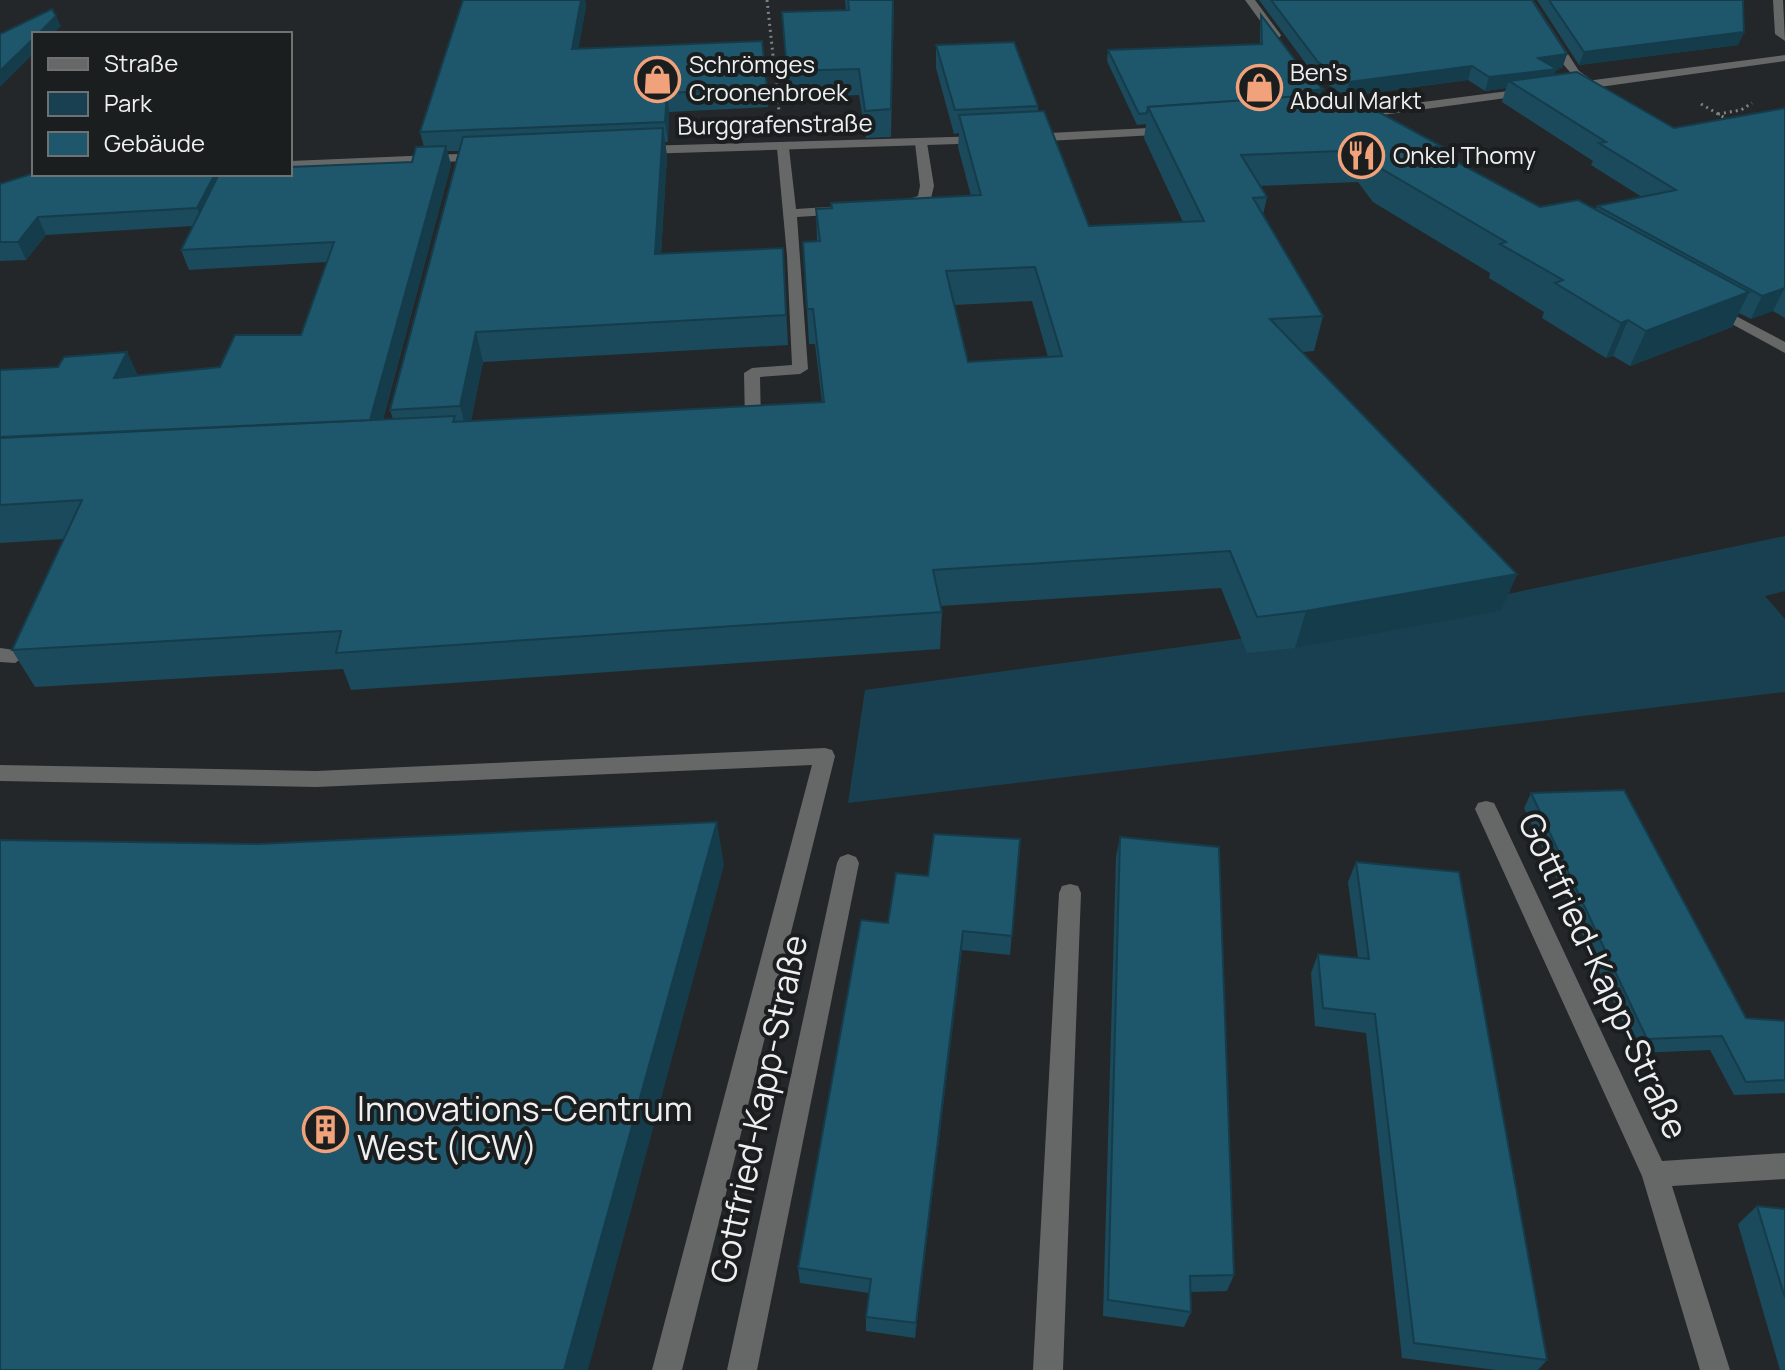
<svg xmlns="http://www.w3.org/2000/svg" width="1785" height="1370" font-family="Manrope,sans-serif">
<rect width="100%" height="100%" fill="#242729"/>
<path fill="#194050" d="M1785,536V591L1765,596L1785,619V692L848,803L865,690L1393,618Z"/>
<g fill="none" stroke-linecap="round" stroke-linejoin="round">
<g stroke="#7f8183" stroke-width="3" stroke-dasharray="2 4" stroke-linecap="butt">
<path d="M767,0L779,111"/>
<path d="M1701,104L1730,121"/>
<path d="M1718,114L1741,110L1752,103"/>
</g>
<g fill="#666868" fill-rule="evenodd">
<path d="M921,139L927,143L934,186L931,198L905,210H895V204L918,196L920,186L915,143Z"/>
<path d="M783,144L789,148L796,209L844,206L851,210L844,214L797,217L808,369L800,374L760,377L761,426L749,431L741,426L745,422L744,373L752,368L792,365L787,256L777,148Z"/>
<path d="M0,648L22,651L25,656L15,663L0,662Z"/>
<path d="M825,748L832,750L835,756L682,1370H652L812,765L316,787L0,781V765L316,771Z"/>
</g>
<g fill="#666868" fill-rule="evenodd">
<path d="M1245,0H1255L1281,35L1280,37H1272Z"/>
<path d="M1523,0H1533L1579,71L1596,83V87C1570,89 1536,21 1523,0Z"/>
<path d="M1773,0H1783L1785,41L1775,34Z"/>
<path d="M1713,304L1785,342V353L1708,311L1706,308Z"/>
<path d="M1486,801L1494,803L1497,809L1662,1161L1785,1153V1179L1672,1186L1730,1370H1700L1642,1176L1475,809L1478,803Z"/>
<path d="M848,854L856,857L859,863L757,1370H727L837,863L840,857Z"/>
<path d="M1070,884L1078,886L1081,893L1063,1370H1033L1059,893L1062,886Z"/>
</g>
<g fill="#666868" fill-rule="evenodd">
<path d="M1785,55V61L1571,91L1565,87L1571,83Z"/>
<path d="M1531,88L1535,90V94L1353,119L1347,115L1353,111Z"/>
<path d="M1169,127L1175,131L1173,134L1029,142L1023,138L1029,134Z"/>
<path d="M985,136L989,137V143L642,154L636,150L642,146Z"/>
<path d="M482,153L488,157L486,160L290,169V161Z"/>
</g>
</g>
<g fill="#1a4a5c" fill-rule="evenodd">
<path d="M463,0H585L586,7L578,49L762,41L768,107L669,112L668,142H665L667,156L661,254L783,248L788,345L483,362L471,421L822,402L815,344H809L803,242L817,241L816,209L831,208V203L971,196L958,147L959,133L954,134L936,68V45L1038,106V112L1089,226L1183,222L1144,138L1146,124L1137,125L1107,61L1108,50L1260,44V25L1261,15L1305,73L1323,89L1321,95L1341,93L1315,76L1259,0H1532L1567,54L1562,68H1556L1554,75L1674,128L1785,108V318L1773,311L1751,319L1739,313L1732,327L1630,366L1613,356L1606,358L1542,318L1544,312L1489,278L1490,273L1373,202L1358,182L1260,186L1267,197L1263,215L1323,316L1314,351L1302,352L1517,574L1501,611L1295,648L1247,653L1221,588L940,606L942,612L940,649L351,690L343,669L35,687L12,650L64,539L0,543V370L137,373L136,376L220,367L301,335L327,262L189,270L181,250L193,226L46,235L26,260L0,261V184L290,174L412,162L424,147L420,132ZM1468,80L1485,91L1506,88L1502,102L1593,161L1591,165L1642,197L1597,206L1596,209L1540,207L1439,152L1441,146L1349,96ZM447,151H459L390,410L393,419L383,420L451,165ZM1032,301L1048,357L968,362L954,305Z"/>
<path d="M845,0H894L891,137L866,138L859,95L789,98L782,12L846,10Z"/>
<path d="M1537,0H1743L1744,32L1738,45L1579,65Z"/>
<path d="M1531,793L1746,1018L1785,1021V1093L1734,1095L1710,1050L1637,1053L1524,808Z"/>
<path d="M1120,837L1234,1275L1227,1291L1190,1292L1191,1312L1184,1327L1103,1316L1116,857Z"/>
<path d="M1020,839L1010,955L962,950L915,1338L866,1331V1317L869,1293L800,1283L798,1268L888,923L928,876Z"/>
<path d="M1356,862L1547,1360L1538,1370H1496L1402,1358L1366,1033L1315,1026L1311,973L1318,954L1358,958L1348,882Z"/>
<path d="M1757,1206L1785,1209V1370H1780L1738,1224Z"/>
</g>
<g fill="#153c4b">
<path d="M581,0H585L586,7L575,68L572,49Z"/>
<path d="M56,16L61,26L53,34H38Z"/>
<path d="M1744,32L1738,45L1579,65L1584,52Z"/>
<path d="M34,38V53L0,87V71Z"/>
<path d="M1567,54L1562,68L1533,71L1538,58Z"/>
<path d="M1472,66L1468,80L1346,96L1349,82Z"/>
<path d="M1557,69L1552,82L1509,81L1506,88L1485,91L1489,77Z"/>
<path d="M1323,89L1320,100L1298,103L1300,92Z"/>
<path d="M667,93L669,112L668,142L665,122Z"/>
<path d="M663,128L667,156L659,283L655,254Z"/>
<path d="M446,146L451,165L377,442L370,421Z"/>
<path d="M215,174H231L204,226L197,208Z"/>
<path d="M38,217L46,235L26,260L18,242Z"/>
<path d="M1785,287L1773,311L1751,319L1762,296Z"/>
<path d="M1749,292L1732,327L1630,366L1646,331Z"/>
<path d="M1628,320L1613,356L1606,358L1621,323Z"/>
<path d="M476,332L483,362L468,436L460,406Z"/>
<path d="M127,352L137,373L124,399L114,378Z"/>
<path d="M1517,574L1501,611L1295,648L1306,611Z"/>
<path d="M717,822L724,865L588,1370H564Z"/>
<path d="M963,931L962,950L915,1338L916,1323Z"/>
</g>
<g fill="#1e566b" stroke="#153c4b" stroke-width="2" fill-rule="evenodd">
<path d="M463,0H581L572,49L762,41L767,88L667,93L665,122L420,132Z"/>
<path d="M848,0H893L891,109L865,111L859,69L787,71L782,12L849,10Z"/>
<path d="M1271,0H1532L1567,54L1538,58L1557,69L1489,77L1472,66L1349,82L1318,62Z"/>
<path d="M1549,0H1743L1744,32L1584,52Z"/>
<path d="M52,9L56,16L38,34H34V38L0,71V34Z"/>
<path d="M1261,15L1305,73L1323,89L1300,92L1307,96L1148,107L1147,113L1139,114L1108,50L1262,44Z"/>
<path d="M1014,42L1038,106L955,110L936,45Z"/>
<path d="M1577,72L1674,128L1785,108V288L1762,296L1597,206L1676,190L1599,143L1606,142L1509,81Z"/>
<path d="M1344,93L1441,146L1429,147L1540,207L1578,200L1749,292L1646,331L1628,320L1621,323L1555,283L1563,280L1500,244L1506,242L1382,169L1366,150L1241,155L1267,197L1253,198L1323,316L1270,319L1517,574L1306,611L1257,617L1230,551L933,570L942,612L336,653L341,631L12,650L82,500L0,505V438L455,416L453,422L824,402L813,309H807L803,242L820,241L816,209L832,208L831,203L981,195L959,115L1044,111L1089,226L1204,221L1148,107ZM1035,267L1062,356L968,362L946,271Z"/>
<path d="M663,128L655,254L783,248L786,315L476,332L460,406L390,410L463,137Z"/>
<path d="M446,146L370,420L0,437V370L58,367L64,357L127,352L114,378L220,367L235,335H301L334,242L181,250L219,174H290V167L412,162L416,147Z"/>
<path d="M34,173V174H215L197,208L38,217L18,242H0V184Z"/>
<path d="M1624,790L1746,1018L1785,1021V1080L1746,1082L1722,1036L1647,1039L1531,793Z"/>
<path d="M717,822L564,1370H0V840L258,844Z"/>
<path d="M934,834L1020,839L1012,936L963,931L916,1323L866,1317L871,1279L798,1268L861,920L888,923L896,873L928,876Z"/>
<path d="M1120,837L1219,847L1234,1275L1190,1276L1191,1312L1108,1300Z"/>
<path d="M1356,862L1459,872L1547,1360L1414,1343L1375,1014L1323,1008L1318,954L1369,959Z"/>
<path d="M1757,1206L1785,1209V1298Z"/>
</g>
<defs>
<symbol id="shop-ring" viewBox="-11 -11 22 22"><circle r="9.5" fill="#1b1e1f" stroke="#f1a27b" stroke-width="1.5"/><path d="M-5-2.5h2.3a2.7 3.5 0 0 1 5.4 0H5L5.5 6h-11ZM-1.5-2.5h3a1.5 2.3 0 0 0-3 0Z" fill="#f1a27b"/></symbol>
<symbol id="restaurant-ring" viewBox="-11 -11 22 22"><circle r="9.5" fill="#1b1e1f" stroke="#f1a27b" stroke-width="1.5"/><path d="M-5-6h1v4h1v-4h1v4h1v-4h1v5L-1.5 .5V6h-2V.5L-5-1ZM5-6V6H3V1.5H1.5Q1.5-4 5-6Z" fill="#f1a27b"/></symbol>
<symbol id="building-ring" viewBox="-11 -11 22 22"><circle r="9.5" fill="#1b1e1f" stroke="#f1a27b" stroke-width="1.5"/><path d="M-4-6H4V6H1V3H-1V6H-4ZM-2.5-4.3h1.7v1.8h-1.7ZM.8-4.3h1.7v1.8H.8ZM-2.5-1h1.7V.8h-1.7ZM.8-1h1.7V.8H.8Z" fill="#f1a27b"/></symbol>
</defs>
<g fill-rule="evenodd">
<use href="#shop-ring" x="632" y="54" width="51" height="51"/>
<use href="#shop-ring" x="1234" y="62" width="51" height="51"/>
<use href="#restaurant-ring" x="1336" y="130" width="51" height="51"/>
<use href="#building-ring" x="300" y="1104" width="51" height="51"/>
</g>
<g text-anchor="middle" stroke-width="8" stroke-linejoin="round" paint-order="stroke">
<g font-size="24" fill="#edeff0" stroke="#1b1e1f" text-anchor="start">
<text x="689" y="73">Schrömges<tspan x="689" dy="28">Croonenbroek</tspan></text>
<text x="1290" y="81">Ben's<tspan x="1290" dy="28">Abdul Markt</tspan></text>
<text x="1393" y="164">Onkel Thomy</text>
</g>
<g font-size="24" fill="#edeff0" stroke="#1b1e1f">
<text transform="translate(775 125) rotate(-1)" y="8">Burggrafenstraße</text>
</g>
<g font-size="34" fill="#edeff0" stroke="#1b1e1f">
<text transform="translate(1603 976) rotate(65)" y="12">Gottfried-Kapp-Straße</text>
<text transform="translate(759 1109) rotate(-78)" y="12">Gottfried-Kapp-Straße</text>
</g>
<g font-size="34" fill="#edeff0" stroke="#1b1e1f" text-anchor="start">
<text x="357" y="1121">Innovations-Centrum<tspan x="357" dy="39">West (ICW)</tspan></text>
</g>
</g>
<rect x="32" y="32" width="260" height="144" fill="#1b1e1f" stroke="#6f7273" stroke-width="2"/>
<rect x="48" y="58" width="40" height="12" fill="#666868" stroke="#6f7273" stroke-width="2"/>
<text x="104" y="72" font-size="24" fill="#edeff0">Straße</text>
<rect x="48" y="92" width="40" height="24" fill="#194050" stroke="#6f7273" stroke-width="2"/>
<text x="104" y="112" font-size="24" fill="#edeff0">Park</text>
<rect x="48" y="132" width="40" height="24" fill="#1e566b" stroke="#6f7273" stroke-width="2"/>
<text x="104" y="152" font-size="24" fill="#edeff0">Gebäude</text>
</svg>
